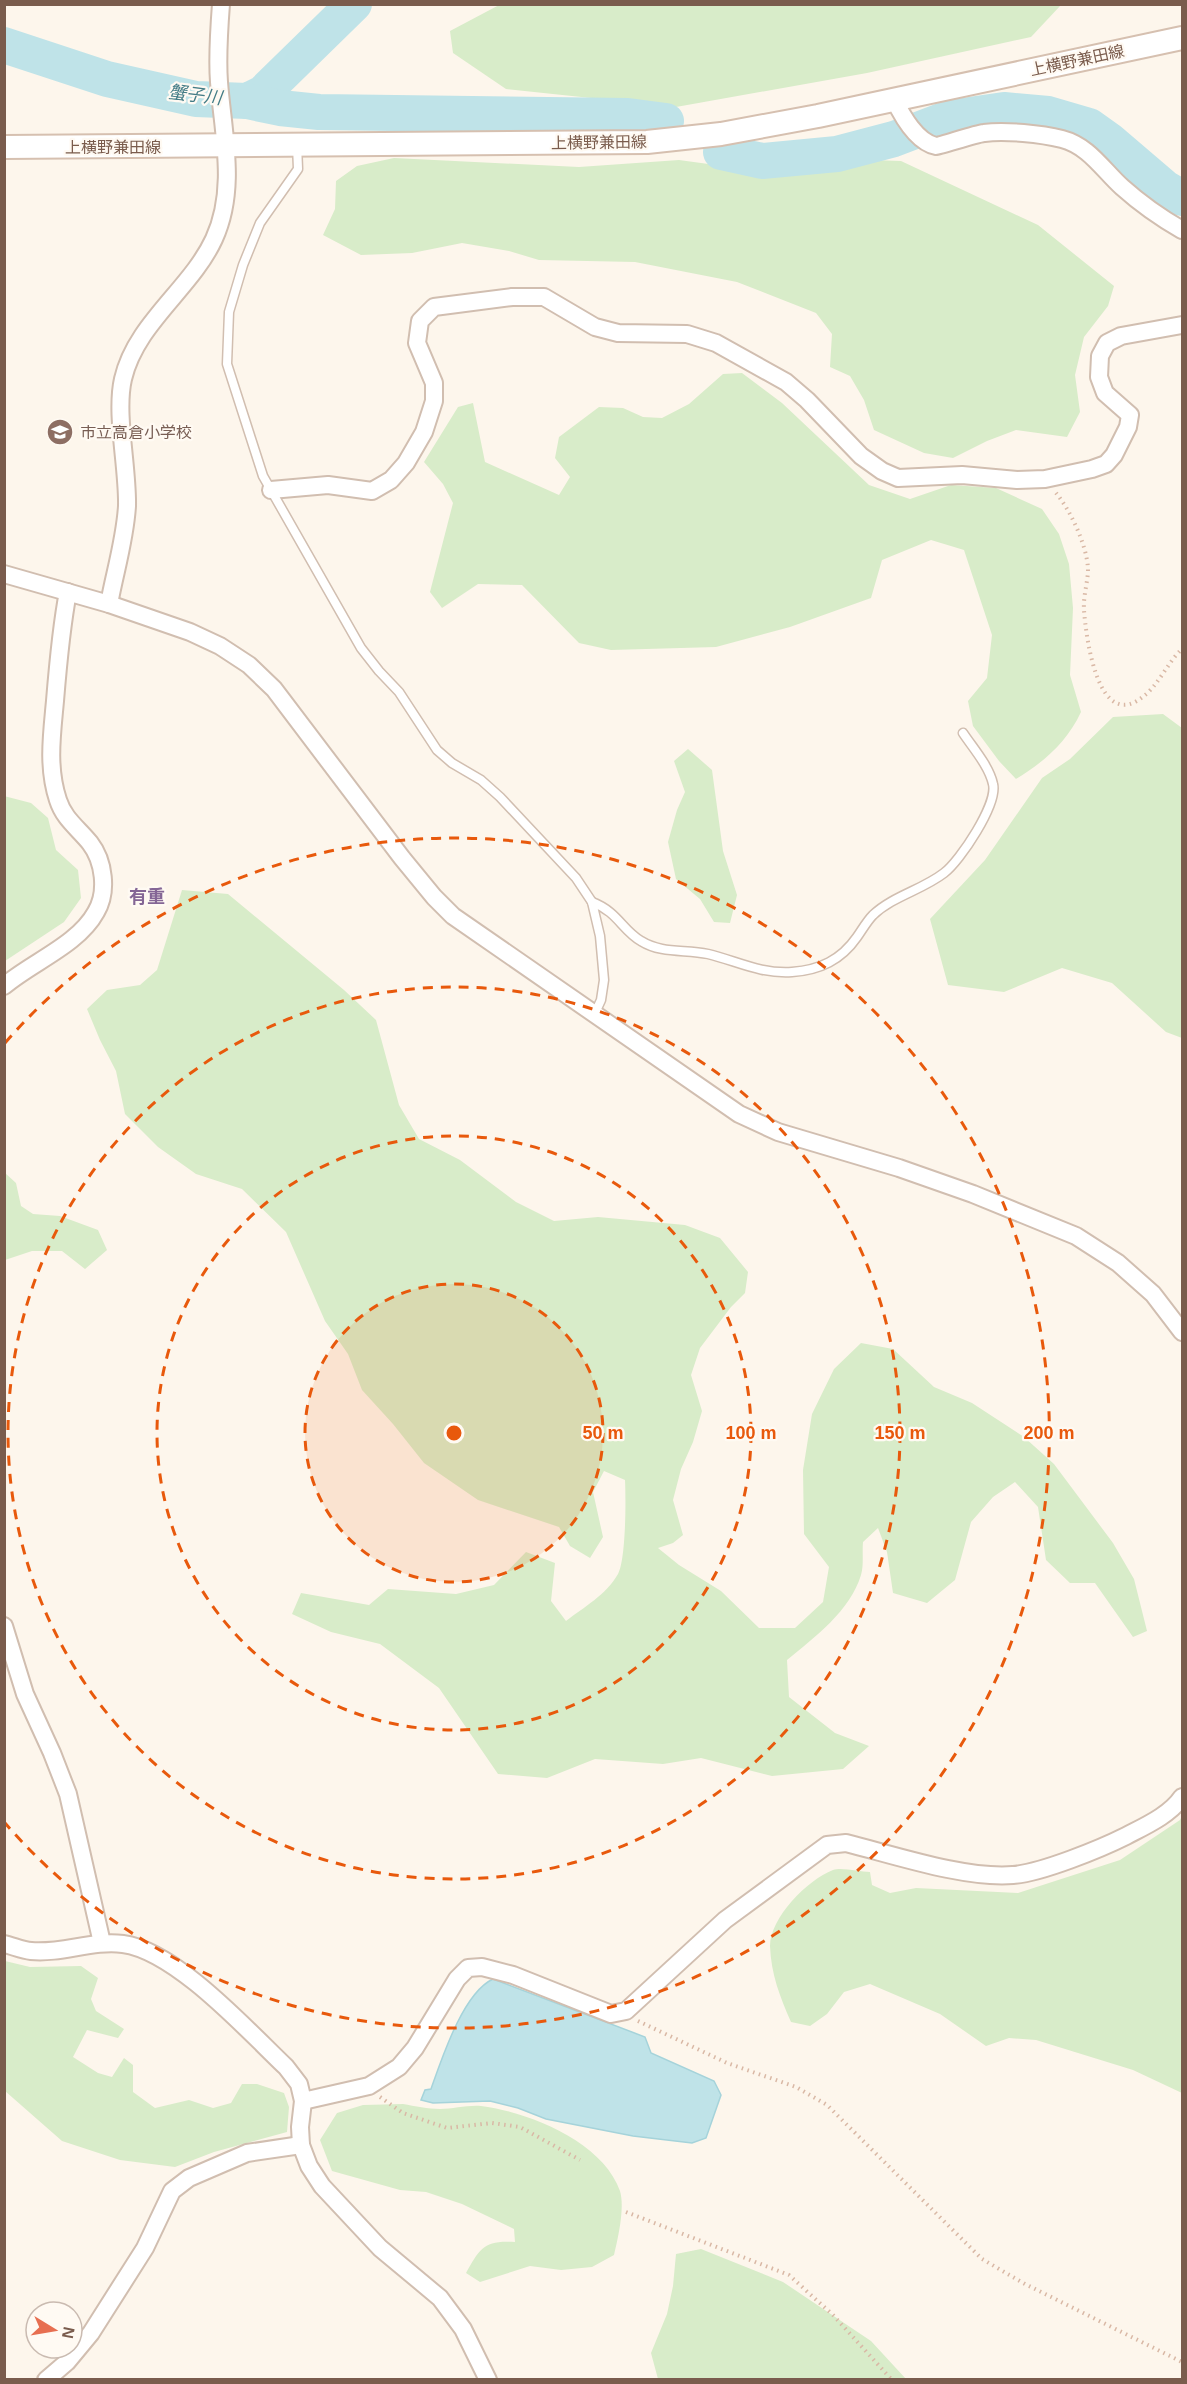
<svg xmlns="http://www.w3.org/2000/svg" width="1187" height="2384" font-family="Helvetica,'Noto Sans JP',sans-serif">
<rect width="100%" height="100%" fill="#fdf6ec"/>
<g fill="#d8ecc9">
<path d="M501,4H1061V5L1031,37L867,73L676,107L506,89L453,53L450,31Z"/>
<path d="M394,158L579,167L679,160L745,169L805,171L873,160L901,161L1038,225L1114,286L1108,306L1084,337L1075,375L1080,412L1067,437L1016,430L987,441L953,458L924,453L874,430L864,400L850,376L830,367L832,334L816,313L737,282L635,262L539,260L509,251L462,243L412,253L361,255L323,235L335,209L336,181L357,166Z"/>
<path d="M742,373L782,403L869,485L910,499L951,485L996,488L1042,509L1059,534L1069,564L1073,608L1070,675L1081,712C1067,742 1044,762 1016,779L999,761L973,726L968,701L987,678L992,635L964,550L931,540L882,560L871,598L790,627L716,647L611,650L579,643L522,585L478,584L442,608L430,592L453,503L443,484L424,462L458,407L473,403L485,462L559,495L570,477L555,458L559,437L599,407L623,408L643,417L662,418L689,404L723,374Z"/>
<path d="M1163,714L1182,728V1038L1166,1032L1112,983L1062,968L1004,992L948,985L930,919L985,860L1042,778L1070,759L1113,717Z"/>
<path d="M688,749L712,770L723,851L737,895L730,923L714,922L700,899L676,879L668,842L677,810L685,792L674,761Z"/>
<path d="M4,796L31,803L48,818L56,850L78,870L81,898L64,922L5,961Z"/>
<path d="M182,890L228,894L344,990L376,1020L399,1105L419,1139L460,1160L516,1202L554,1221L598,1217L685,1225L720,1238L748,1272L745,1293L731,1307L700,1348L691,1375L702,1411L693,1442L681,1469L673,1500L683,1535L673,1543L658,1548L679,1565L721,1591L759,1628H795L823,1602L829,1567L804,1534L803,1470L812,1414L834,1369L861,1343L893,1349L934,1387L972,1403L1024,1437L1054,1464L1113,1543L1134,1579L1147,1631L1133,1637L1095,1583H1070L1046,1560L1038,1507L1015,1482L993,1497L971,1522L955,1580L927,1603L893,1593L887,1552L878,1528L863,1542C862,1552 864,1565 861,1575C850,1611 815,1637 787,1660L789,1697L835,1733L869,1746L843,1769L772,1776L701,1758L663,1764L595,1759L547,1778L498,1774L439,1688L380,1644L331,1632L292,1614L301,1593L369,1605L388,1589L456,1594L494,1585L526,1552L555,1563L551,1601L566,1621C584,1607 606,1595 618,1574C626,1560 626,1498 625,1480L604,1471L593,1492L603,1537L590,1558L570,1546L559,1527L478,1500L424,1463L393,1424L362,1390L348,1354L325,1321L286,1232L242,1189L196,1174L158,1147L125,1114L116,1071L100,1040L87,1009L107,990L140,985L157,970Z"/>
<path d="M5,1173L16,1183L21,1206L33,1214L60,1216L98,1230L107,1250L85,1269L62,1251H32L5,1260Z"/>
<path d="M1182,1816V2093L1133,2070L1036,2040L1009,2038L986,2046L940,2014L870,1984L844,1992L827,2014L810,2026L791,2022C780,1997 771,1974 770,1946C770,1918 807,1880 833,1870C842,1867 860,1872 870,1872L872,1885L890,1893L916,1888L1018,1893L1120,1860L1180,1820Z"/>
<path d="M5,1961L30,1967L81,1966L98,1978L91,1999L96,2011L124,2029L118,2038L87,2030L73,2057L98,2073L112,2077L124,2058L133,2065V2092L155,2108L189,2100L213,2108L231,2103L242,2084H257L284,2093L289,2107L287,2132L214,2152L175,2167L120,2160L62,2141L5,2091Z"/>
<path d="M403,2104C415,2106 428,2109 440,2109C453,2109 467,2105 481,2106C529,2112 603,2142 620,2191C625,2208 618,2238 614,2255L592,2267L561,2270L530,2266L480,2282L466,2273C480,2248 484,2240 515,2242L514,2229L462,2204L426,2192L400,2190L332,2171L320,2140L337,2113L363,2105Z"/>
<path d="M701,2249L783,2282L871,2341L906,2379H658L651,2353L667,2314L673,2286L676,2254Z"/>
</g>
<path fill="#bfe3e8" stroke="#a5d3da" stroke-width="1.5" d="M493,1979L645,2037L651,2053L714,2081L721,2095L706,2138L692,2143L633,2136L546,2119L518,2108L490,2101L433,2103L421,2100L425,2090L431,2089C442,2058 463,1993 493,1979Z"/>
<g fill="none" stroke-linecap="round" stroke-linejoin="round">
<g stroke="#bfe3e8" stroke-width="36">
<path d="M4,45L107,79L196,99L247,101L263,93L354,4"/>
<path d="M247,101L280,108L319,112L628,116L666,121"/>
<path d="M721,152L762,161L837,154L894,139L949,118L1004,110L1048,114L1089,126L1110,141L1165,188L1182,198"/>
</g>
<defs>
<g id="service">
<path d="M297,145L298,169L260,223L243,265L229,312L227,364L263,476L361,648L379,671L399,692L437,750L452,763L481,780L500,797L576,878L592,902L600,936L604,980L601,1000L595,1013"/>
<path d="M592,902C618,912 622,930 641,941C662,954 685,949 708,954C737,961 760,974 792,972C820,970 841,960 857,937C862,930 867,921 873,915C893,896 922,890 944,873C960,861 998,804 993,784C989,766 973,748 963,733"/>
</g>
<g id="minor">
<path d="M894,99C902,116 917,142 936,146C940,146 975,134 984,133C1005,130 1042,134 1062,139C1089,146 1103,170 1122,187C1141,204 1161,218 1182,230"/>
<path d="M271,490L328,485L372,491L391,480L406,463L424,432L434,401V383L417,343L420,321L434,307L512,297H544L595,327L618,333L687,334L716,343L786,382L807,400L861,456L882,471L898,478L962,475L1017,480L1045,479L1092,469L1106,464L1114,455L1128,427L1130,415L1105,393L1099,377L1100,356L1107,343L1121,336L1182,325"/>
<path d="M4,574L109,604L190,632L220,646L249,665L274,689L402,858L434,897L453,916L739,1114L778,1132L899,1168L973,1194L1076,1236L1118,1263L1153,1294L1182,1332"/>
<path d="M109,604C115,571 125,540 127,506C128,468 115,414 123,379C136,323 191,289 214,239C237,189 223,134 219,82C217,56 219,30 221,4"/>
<path d="M4,986C32,962 78,945 96,912C108,892 104,861 90,843C78,828 64,819 58,800C47,767 52,734 55,701C58,664 61,628 68,592"/>
<path d="M4,1626L25,1694L52,1753L68,1794L102,1943"/>
<path d="M4,1944C13,1946 22,1950 31,1951C62,1954 92,1940 123,1944C176,1951 247,2030 286,2067L299,2084L303,2101L300,2127L301,2145L309,2166L322,2186L380,2248L440,2298L463,2329L488,2380"/>
<path d="M303,2101L369,2086L399,2067L415,2048L457,1979L468,1968L482,1967L513,1975L611,2014L626,2011L725,1920L827,1845L846,1843C894,1855 965,1879 1013,1875C1041,1873 1100,1849 1126,1836C1145,1826 1170,1815 1182,1797"/>
<path d="M46,2380L67,2362L91,2333L145,2248L172,2191L189,2178L247,2153L301,2145"/>
</g>
<path id="secondary" d="M4,147L647,142L721,134L818,116L1182,38"/>
</defs>
<use href="#service" stroke="#d1beb0" stroke-width="11"/>
<use href="#minor" stroke="#d1beb0" stroke-width="20"/>
<use href="#secondary" stroke="#d6c0b0" stroke-width="26"/>
<g stroke="#d9b8a5" stroke-width="4" stroke-dasharray="1.5 4.5" stroke-linecap="butt">
<path d="M1056,493C1071,511 1087,546 1088,569C1088,582 1083,596 1084,610C1086,637 1098,736 1145,695C1159,684 1168,662 1182,649"/>
<path d="M638,2021L727,2063L796,2087L827,2105L982,2259L1025,2284L1182,2362"/>
<path d="M380,2097L403,2113L447,2128L492,2123L520,2127L580,2160"/>
<path d="M626,2212L789,2275L833,2315L892,2380"/>
</g>
<use href="#service" stroke="#fff" stroke-width="8"/>
<use href="#minor" stroke="#fff" stroke-width="16"/>
<use href="#secondary" stroke="#fff" stroke-width="22"/>
</g>
<circle cx="454" cy="1433" r="149" fill="#e8590c" fill-opacity=".12"/>
<g fill="none" stroke="#e8590c" stroke-width="3" stroke-dasharray="10 8">
<circle cx="454" cy="1433" r="149"/>
<circle cx="454" cy="1433" r="297"/>
<circle cx="454" cy="1433" r="446"/>
<path d="M5 1043A595 595 0 1 1 5 1823"/>
</g>
<defs>
<symbol id="school-disc" viewBox="-11 -11 22 22"><circle r="9.5" fill="#8d6e63" stroke="#fffaf3"/><path d="M0-5L7-2L0 1L-7-2ZM-4 1L0 2.5L4 1V4Q0 6-4 4Z" fill="#fff"/></symbol>
</defs>
<g fill-rule="evenodd">
<use href="#school-disc" x="45" y="417" width="30" height="30"/>
</g>
<g text-anchor="middle" stroke-width="4.5" stroke-linejoin="round" paint-order="stroke">
<g font-size="16" fill="#7a5c4d" stroke="#fffaf3">
<text transform="translate(1077 60) rotate(-12)" y="6">上横野兼田線</text>
<text transform="translate(599 142) rotate(-1)" y="6">上横野兼田線</text>
<text x="113" y="153">上横野兼田線</text>
</g>
<g font-size="16" fill="#785e54" stroke="#fffaf3" text-anchor="start">
<text x="80" y="438">市立高倉小学校</text>
</g>
<g font-size="18" font-style="italic" fill="#437c86" stroke="#fffaf3">
<text transform="translate(195 95) rotate(7)" y="6">蟹子川</text>
</g>
<g font-size="18" font-weight="bold" fill="#846695" stroke="#fffaf3">
<text x="147" y="903">有重</text>
</g>
</g>
<circle cx="454" cy="1433" r="9" fill="#e8590c" stroke="#fffaf3" stroke-width="3"/>
<g font-size="18" text-anchor="middle" font-weight="bold" fill="#e8590c" stroke="#fffaf3" stroke-width="4.5" stroke-linejoin="round" paint-order="stroke">
<text x="603" y="1439">50 m</text>
<text x="751" y="1439">100 m</text>
<text x="900" y="1439">150 m</text>
<text x="1049" y="1439">200 m</text>
</g>
<rect width="1187" height="2384" fill="none" stroke="#7a5c4d" stroke-width="12"/>
<g transform="translate(54 2330) rotate(101)"><circle r="28" fill="#fffaf3" stroke="#cabbb1" stroke-width="1.5"/>
<path d="M0-4.5L10 22L0 15L-10 22Z" fill="#e76f51"/>
<text y="-9" font-size="16" font-weight="bold" text-anchor="middle" fill="#7a5c4d">N</text>
</g>
</svg>
